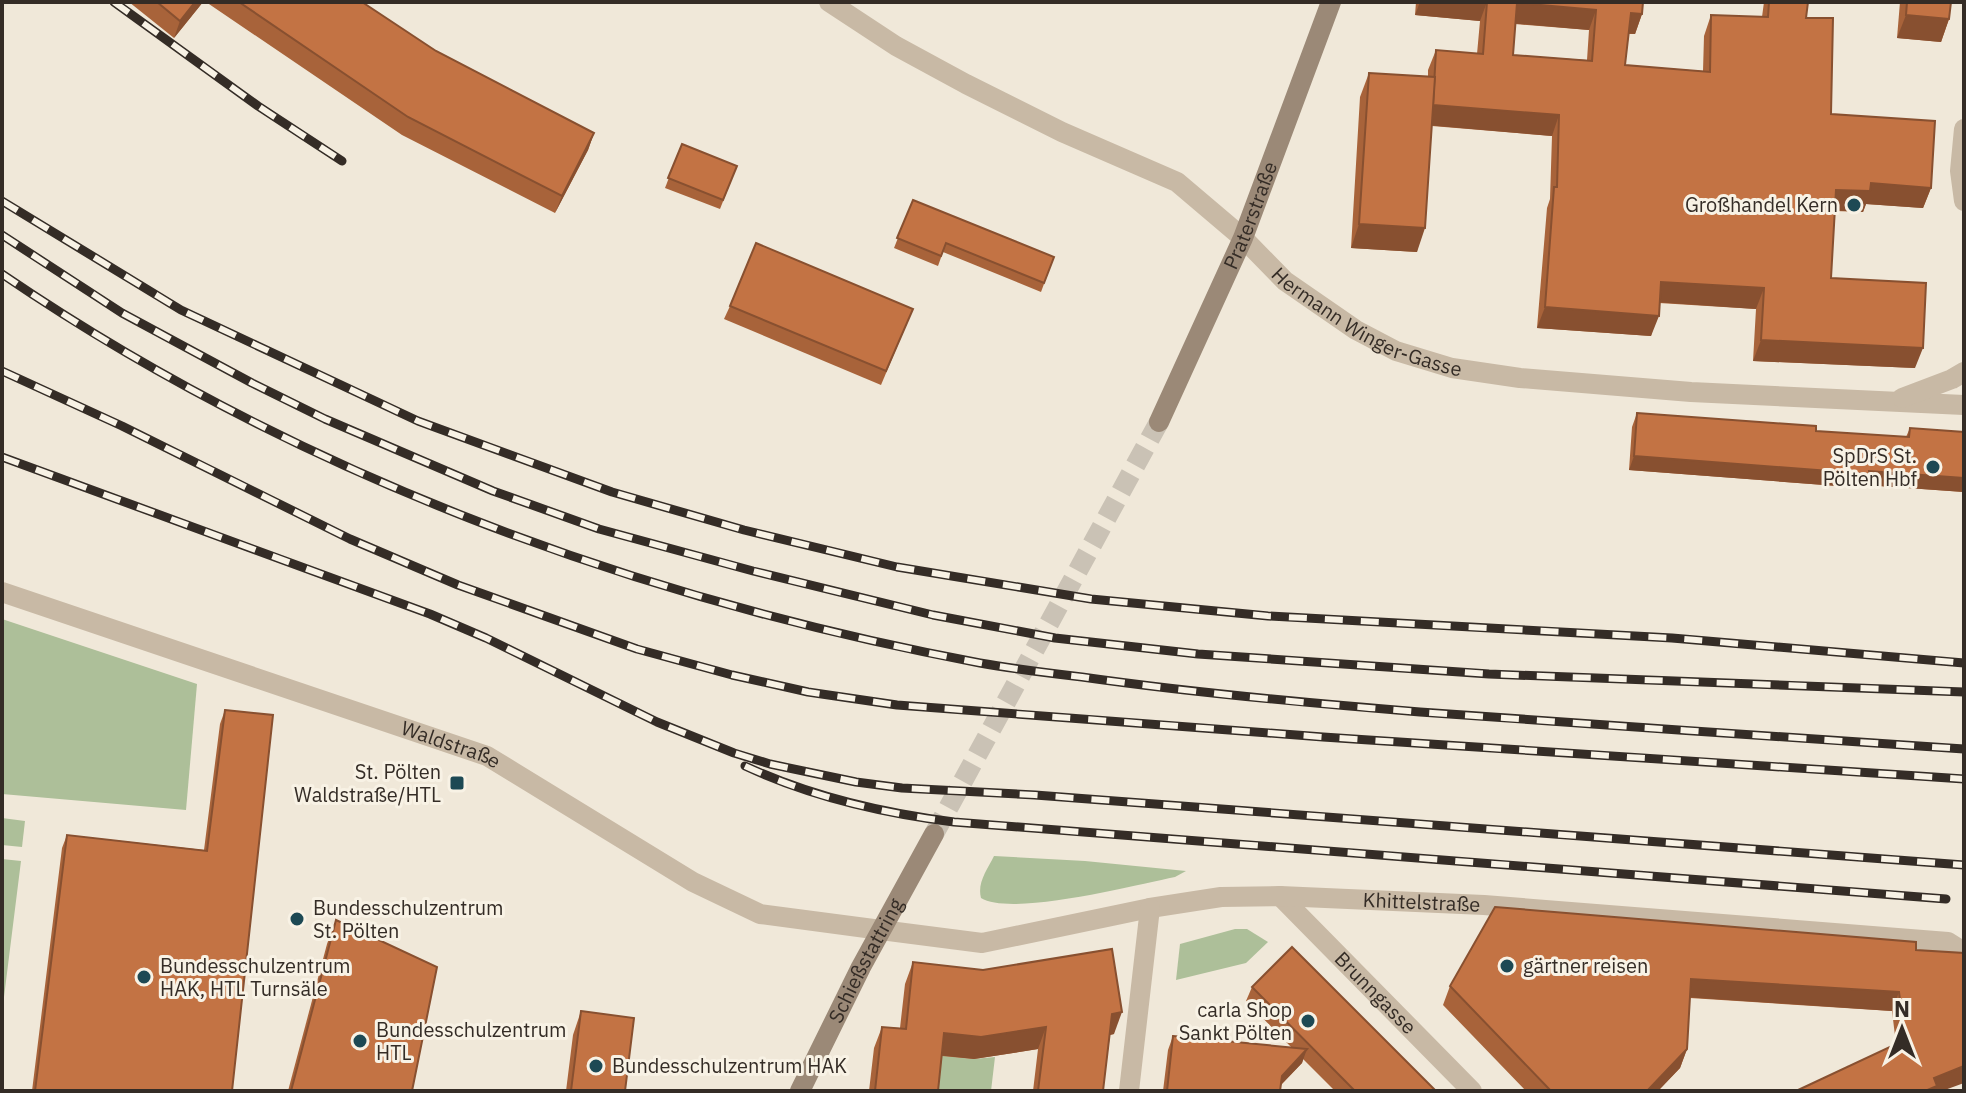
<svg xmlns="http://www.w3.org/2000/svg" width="1966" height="1093" font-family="'IBM Plex Sans',sans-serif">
<rect width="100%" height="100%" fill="#f0e8d9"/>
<g fill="#adbf99">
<path d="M2,619L197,684L186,810L2,794Z"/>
<path d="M2,818L25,821L22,847L2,845Z"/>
<path d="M994,856L1085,861L1186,871L1175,877C1135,885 1012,917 981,898C977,883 987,870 994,856Z"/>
<path d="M2,859L21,861L2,1013Z"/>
<path d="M1235,929H1247L1268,942L1246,963L1176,980L1180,944Z"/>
<path d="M936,1055L973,1059L995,1057L991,1091H932Z"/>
</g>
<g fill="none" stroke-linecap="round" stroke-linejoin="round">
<path stroke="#cac2b5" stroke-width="20" stroke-dasharray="20 10" stroke-linecap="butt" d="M934,834L1159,422"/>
<g stroke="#c8b9a5" stroke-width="20">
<path id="s1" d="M829,2L896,46L966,84L1062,132L1177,182L1243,238L1285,281L1356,330L1396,351L1452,368L1520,378L1691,392L1964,405"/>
<path d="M1964,129L1960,171L1964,201"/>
<path d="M1902,398L1952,379L1964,372"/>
<path id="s2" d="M1280,896L1472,1091"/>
<path id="s3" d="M881,930L982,943L1150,908L1221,897L1280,896L1484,905L1948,942L1964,952"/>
<path d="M1129,1091L1150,908"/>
</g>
<path stroke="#c8b9a5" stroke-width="20" id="s4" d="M2,592L487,756L693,882L760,914L881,930"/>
<g stroke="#9b8977" stroke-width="20">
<path id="s5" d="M1159,422L1243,238L1331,2"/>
<path id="s6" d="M800,1091L861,967L934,834"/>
</g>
<defs>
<g id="rail">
<path d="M114,2L258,106L342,161"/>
<path d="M2,201L181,310L418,421L612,492L744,530L897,567L1091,599L1268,616L1672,638L1964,663"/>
<path d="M2,235L122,313L252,383L325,419L493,491L599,529L753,571L933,615L1055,638L1198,654L1489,674L1964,692"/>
<path d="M2,274C294,473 634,598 980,663C1014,669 1048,673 1082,677C1194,693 1307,703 1420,712C1601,725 1783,737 1964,749"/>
<path d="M2,371L122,426L350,539L458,585L637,649L732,675L808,692L897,705L1323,737L1964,779"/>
<path d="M2,457L430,614L486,638L657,722L734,753L770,764L856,782L902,788L1035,795L1964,865"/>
<path d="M745,766C812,797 881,813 954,822L1946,899"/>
</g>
</defs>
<use href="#rail" stroke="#342c26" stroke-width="9"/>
<use href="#rail" stroke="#f8f2e5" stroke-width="6" stroke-dasharray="18" stroke-linecap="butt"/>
</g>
<g fill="#a8633a" fill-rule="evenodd">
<path d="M129,2H203L174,38Z"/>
<path d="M206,2H362L436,51L594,133L588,150L555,213L402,135Z"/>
<path d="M1416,2H1643L1642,14L1635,34H1629L1625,65L1703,71L1704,36L1711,15L1762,17L1764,2H1808L1806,18L1831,114L1931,188L1923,208L1866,204L1863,212L1835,211L1831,278L1915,368L1753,361L1756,309L1659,303L1651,336L1537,328L1547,208L1550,199L1552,136L1432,126L1417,252L1351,248L1360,97L1369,73L1428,77V70L1436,50L1477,54L1480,21L1415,15ZM1515,24L1589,30L1587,60L1513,55Z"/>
<path d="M1900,2H1951L1949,19L1941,42L1897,38Z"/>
<path d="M682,144L737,166L720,209L665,188Z"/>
<path d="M913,200L1054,257L1041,292L943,252L938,266L894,248Z"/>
<path d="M730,306L913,309L881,385L724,319Z"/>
<path d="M1637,413L1816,431L1906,437L1910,428L1964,432V492L1865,485L1864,488L1629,470L1632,427Z"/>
<path d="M225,710L232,1091H32L62,848L67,835L204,850L220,724Z"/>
<path d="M336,920L412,1091H288L327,944Z"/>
<path d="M1916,950L1942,1091L1896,1044L1892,1011L1690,998L1687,1049L1680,1068L1658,1091H1526L1443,1005L1450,986Z"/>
<path d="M913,962L1114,1034L1110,1035L1103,1091H1033L1038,1049L974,1059L942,1056L938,1091H869L874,1048L882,1027L900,1028L905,984Z"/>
<path d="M1252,987L1436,1091H1335L1303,1059L1302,1063L1280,1086V1091H1163L1168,1050L1173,1036L1292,1048L1246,1001Z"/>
<path d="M581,1011L625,1091H566L573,1035Z"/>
</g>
<g fill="#885030">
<path d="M195,2H203L174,38L180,21Z"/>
<path d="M1420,2H1487L1480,21L1415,15Z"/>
<path d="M1517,3L1596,10L1589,30L1509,23Z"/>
<path d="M1631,13L1642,14L1635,34L1623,33Z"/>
<path d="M1906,15L1949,19L1941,42L1897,38Z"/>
<path d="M1433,105L1559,115L1552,136L1426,125Z"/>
<path d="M594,133L588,150L555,213L562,196Z"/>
<path d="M1871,183L1931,188L1923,208L1866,204L1863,212L1828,210L1836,190Z"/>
<path d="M1359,224L1425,228L1417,252L1351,248Z"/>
<path d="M1661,282L1764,288L1756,309L1654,302Z"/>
<path d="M1545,307L1659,316L1651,336L1537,328Z"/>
<path d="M1761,340L1923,348L1915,368L1753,361Z"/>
<path d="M1634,456L1964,478V492L1865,485L1864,488L1629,470Z"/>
<path d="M1691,979L1899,992L1892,1011L1684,997Z"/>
<path d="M1122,1012L1114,1034L1104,1036L1112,1014Z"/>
<path d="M1046,1027L1038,1049L974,1059L936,1055L944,1033Z"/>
<path d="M1307,1049L1302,1063L1276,1090L1282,1076Z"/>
<path d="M1687,1049L1680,1068L1658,1091H1647Z"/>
<path d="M1964,1066V1083L1942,1091H1926L1934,1078Z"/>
</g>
<g fill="#c37344" stroke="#885030" stroke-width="2" fill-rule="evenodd">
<path d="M157,2H195L180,21Z"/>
<path d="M239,2H362L436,51L594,133L562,196L408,117Z"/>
<path d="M1487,2H1643L1642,14L1631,13L1625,65L1710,72L1711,15L1768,17L1769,2H1808L1806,18H1833L1831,114L1935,121L1931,188L1871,183L1870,191L1836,190L1831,278L1926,283L1923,348L1761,340L1764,288L1661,282L1659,316L1545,307L1554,187H1557L1559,115L1433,105L1436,50L1483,54ZM1517,3L1596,10L1592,61L1513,55Z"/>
<path d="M1907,2H1951L1949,19L1906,15Z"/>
<path d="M1369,73L1435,77L1425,228L1359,224Z"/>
<path d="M682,144L737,166L723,200L668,178Z"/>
<path d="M913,200L1054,257L1044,283L946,243L941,256L897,238Z"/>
<path d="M756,243L913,309L886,371L730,306Z"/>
<path d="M1637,413L1816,426V431L1909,437L1910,428L1964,432V478L1869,471V474L1634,456Z"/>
<path d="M225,710L273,715L232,1091H35L67,835L207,851Z"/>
<path d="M1495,907L1916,942V950L1964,953V1066L1934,1078L1937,1086L1925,1091H1796L1905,1040L1899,992L1691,979L1687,1049L1647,1091H1551L1450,986Z"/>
<path d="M336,920L437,967L412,1091H291Z"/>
<path d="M1292,947L1436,1091H1355L1252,987Z"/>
<path d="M1112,949L1122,1012L1112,1014L1103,1091H1038L1046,1027L981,1037L944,1033L938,1091H875L882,1027L906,1029L913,962L983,970Z"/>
<path d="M581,1011L634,1018L625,1091H571Z"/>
<path d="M1173,1036L1307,1049L1282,1076L1280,1091H1167Z"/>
</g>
<g fill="#1d4954" stroke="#f8f2e5" stroke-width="3">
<circle cx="1854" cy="205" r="8"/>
<circle cx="1933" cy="467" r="8"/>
<rect x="449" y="775" width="16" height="16" rx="4"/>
<circle cx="297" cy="919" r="8"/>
<circle cx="1507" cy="966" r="8"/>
<circle cx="144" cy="977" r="8"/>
<circle cx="1308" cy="1021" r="8"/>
<circle cx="360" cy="1041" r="8"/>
<circle cx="596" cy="1066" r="8"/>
</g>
<g text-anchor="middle" stroke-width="6" stroke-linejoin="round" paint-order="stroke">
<g font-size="20" fill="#342c26" stroke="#f8f2e5" text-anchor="start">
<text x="1838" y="212" text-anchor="end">Großhandel Kern</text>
<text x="1917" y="463" text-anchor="end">SpDrS St.<tspan x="1917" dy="23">Pölten Hbf</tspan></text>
<text x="441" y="779" text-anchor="end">St. Pölten<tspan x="441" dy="23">Waldstraße/HTL</tspan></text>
<text x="313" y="915">Bundesschulzentrum<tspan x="313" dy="23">St. Pölten</tspan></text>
<text x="160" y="973">Bundesschulzentrum<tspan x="160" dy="23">HAK, HTL Turnsäle</tspan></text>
<text x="1523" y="973">gärtner reisen</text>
<text x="1292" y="1017" text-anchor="end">carla Shop<tspan x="1292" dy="23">Sankt Pölten</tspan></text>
<text x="376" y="1037">Bundesschulzentrum<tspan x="376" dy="23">HTL</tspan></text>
<text x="612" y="1073">Bundesschulzentrum HAK</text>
</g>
<g font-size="20" fill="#342c26" stroke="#f8f2e5">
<text dy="7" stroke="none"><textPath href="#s5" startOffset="226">Praterstraße</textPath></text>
<text dy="7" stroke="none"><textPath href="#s1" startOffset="632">Hermann Winger-Gasse</textPath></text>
<text dy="7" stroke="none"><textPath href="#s4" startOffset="474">Waldstraße</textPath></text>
<text dy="7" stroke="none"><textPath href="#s3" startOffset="546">Khittelstraße</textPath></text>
<text dy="7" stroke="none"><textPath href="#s6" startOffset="146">Schießstattring</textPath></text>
<text dy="7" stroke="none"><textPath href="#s2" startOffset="136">Brunngasse</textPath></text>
</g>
</g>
<rect width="1966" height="1093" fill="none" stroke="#342c26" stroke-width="8"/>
<g transform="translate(1902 1029)" stroke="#f8f2e5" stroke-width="6" paint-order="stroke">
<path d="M0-6L14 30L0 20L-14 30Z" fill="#342c26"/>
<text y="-12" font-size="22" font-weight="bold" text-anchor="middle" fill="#342c26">N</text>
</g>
</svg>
